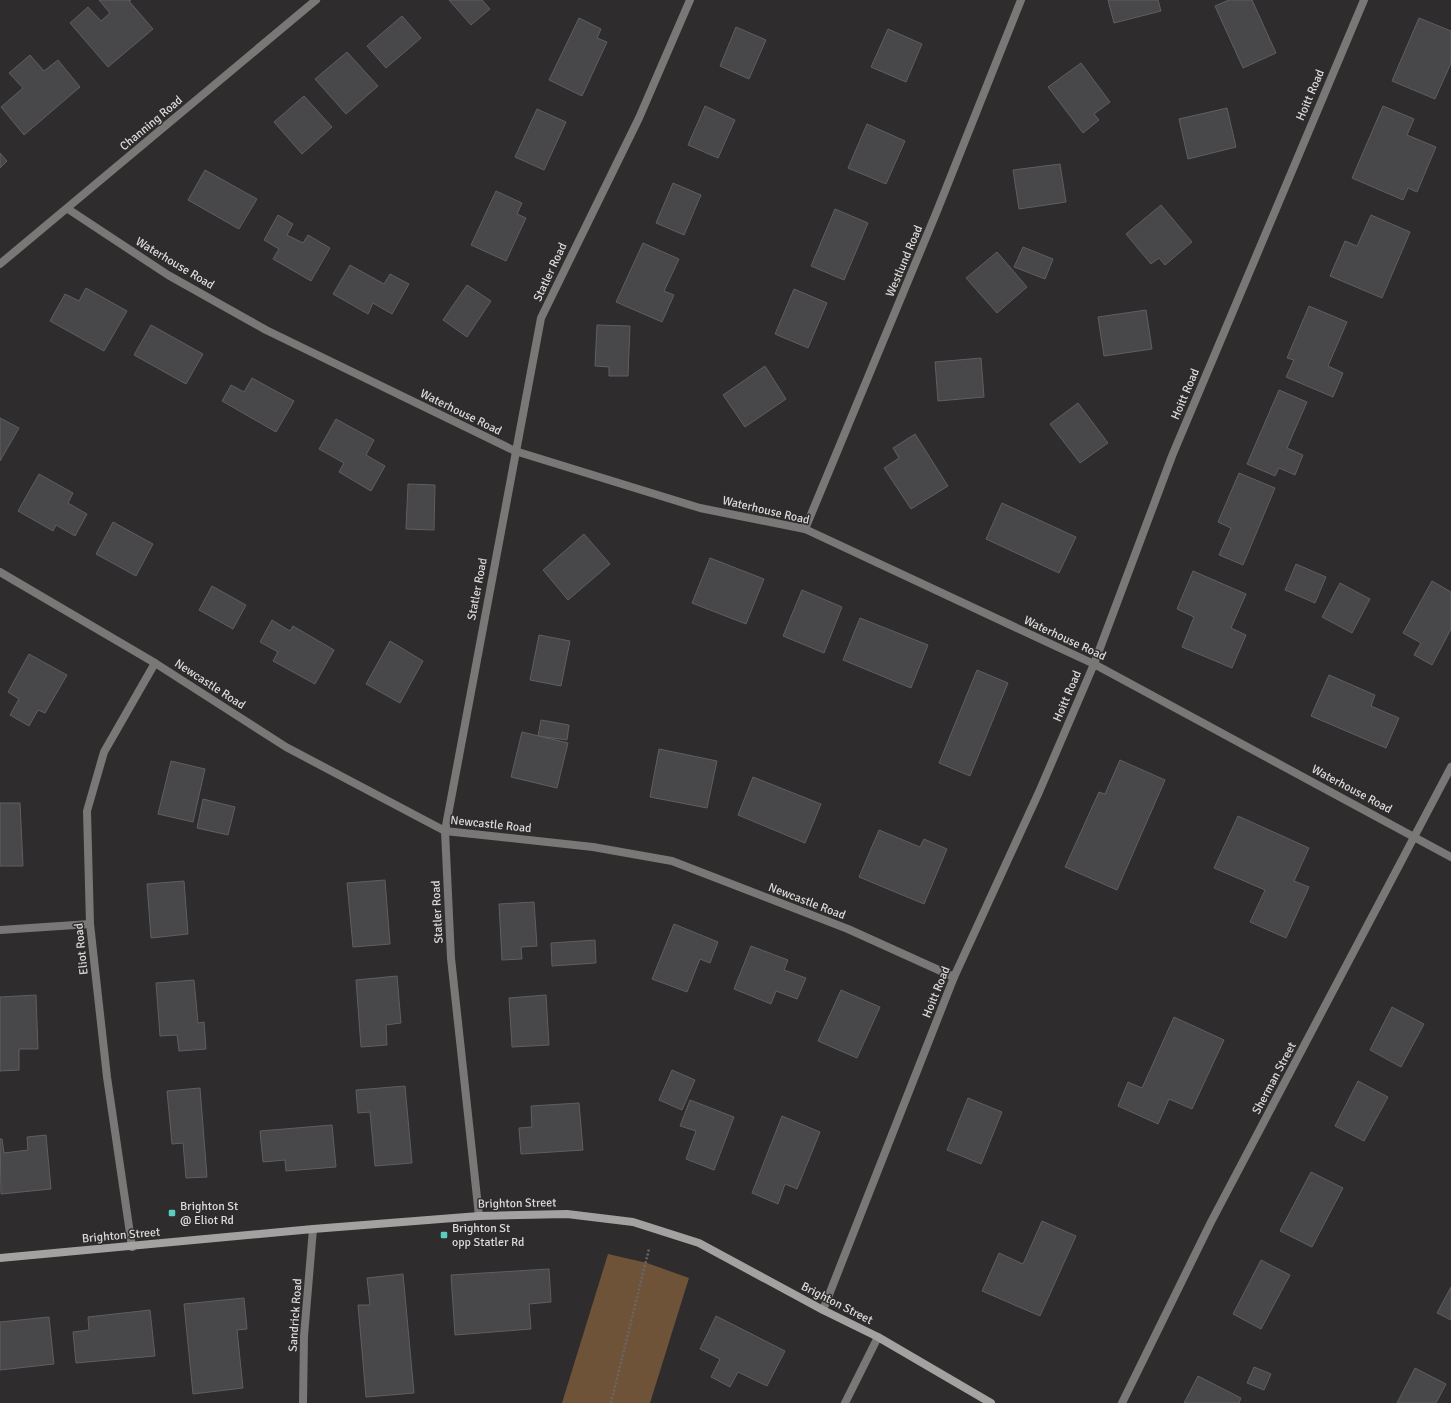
<svg xmlns="http://www.w3.org/2000/svg" width="1451" height="1403" font-family="Signika,sans-serif">
<rect width="100%" height="100%" fill="#2f2c2d"/>
<path fill="#6f5338" d="M608,1254L647,1263L689,1278L650,1403H562Z"/>
<g fill="#484749" stroke="#605e60">
<path d="M99,0H131L129,1L153,29L108,67L70,23L88,7L101,21L110,13Z"/>
<path d="M449,0H482L490,9L471,25Z"/>
<path d="M1108,0H1158L1161,11L1114,23Z"/>
<path d="M1229,0H1252L1276,53L1243,68L1215,6Z"/>
<path d="M402,16L421,38L386,68L367,46Z"/>
<path d="M579,18L601,29L597,38L607,42L582,96L549,80Z"/>
<path d="M1419,18L1451,31V63L1435,99L1392,81Z"/>
<path d="M736,27L766,40L749,79L720,66Z"/>
<path d="M888,29L922,44L906,82L871,67Z"/>
<path d="M347,52L378,86L346,114L315,79Z"/>
<path d="M30,55L44,71L58,60L80,87L24,135L1,107L23,88L9,73Z"/>
<path d="M1081,63L1110,102L1094,114L1099,120L1083,133L1048,87Z"/>
<path d="M304,96L332,127L302,154L274,122Z"/>
<path d="M705,106L735,120L718,158L688,145Z"/>
<path d="M1383,106L1414,119L1407,135L1436,147L1417,192L1408,188L1403,200L1352,178Z"/>
<path d="M1227,108L1236,147L1188,159L1179,119Z"/>
<path d="M537,109L566,122L544,170L515,157Z"/>
<path d="M867,124L905,141L886,184L848,168Z"/>
<path d="M0,153L7,161L0,168Z"/>
<path d="M1060,164L1066,202L1019,209L1013,170Z"/>
<path d="M205,170L257,199L239,229L188,200Z"/>
<path d="M673,183L701,195L684,235L656,223Z"/>
<path d="M496,191L522,203L517,214L526,218L506,261L471,245Z"/>
<path d="M1161,205L1192,242L1165,265L1159,258L1151,264L1126,234Z"/>
<path d="M835,209L868,223L844,280L811,266Z"/>
<path d="M278,215L293,224L287,235L303,243L308,235L330,248L311,281L273,259L279,249L264,240Z"/>
<path d="M1371,215L1410,232L1382,298L1330,276L1345,241L1357,246Z"/>
<path d="M643,243L679,259L664,291L674,295L662,322L616,302Z"/>
<path d="M1023,247L1053,259L1045,279L1014,267Z"/>
<path d="M997,252L1027,287L997,313L966,278Z"/>
<path d="M350,265L384,284L390,274L409,284L392,314L373,303L368,314L333,294Z"/>
<path d="M467,285L491,301L467,337L443,320Z"/>
<path d="M86,288L127,311L104,351L50,321L65,294L79,301Z"/>
<path d="M794,289L827,303L808,348L775,334Z"/>
<path d="M1309,306L1347,322L1328,366L1343,373L1333,397L1286,377L1294,360L1287,358Z"/>
<path d="M1146,310L1152,349L1104,356L1098,317Z"/>
<path d="M151,325L203,354L186,384L134,355Z"/>
<path d="M597,325L630,326L628,376H609V367L595,366Z"/>
<path d="M981,358L984,397L938,401L935,362Z"/>
<path d="M765,366L786,399L745,427L723,395Z"/>
<path d="M252,378L294,401L276,432L222,401L231,385L244,392Z"/>
<path d="M1279,390L1307,402L1287,448L1303,455L1295,475L1279,468L1275,476L1247,464Z"/>
<path d="M1078,403L1108,443L1080,463L1050,424Z"/>
<path d="M0,418L19,428L0,461Z"/>
<path d="M336,419L374,440L366,455L385,466L371,491L339,472L344,463L319,449Z"/>
<path d="M915,434L948,486L911,509L884,468L899,458L893,448Z"/>
<path d="M1239,473L1275,488L1243,565L1219,555L1231,528L1218,522Z"/>
<path d="M39,474L73,493L68,503L87,514L75,536L56,525L53,531L18,511Z"/>
<path d="M408,484L435,485L434,530L406,529Z"/>
<path d="M1002,503L1076,537L1059,573L986,539Z"/>
<path d="M113,522L153,544L136,576L96,554Z"/>
<path d="M584,534L610,564L568,600L543,570Z"/>
<path d="M710,558L764,579L746,624L692,603Z"/>
<path d="M1296,564L1326,577L1315,603L1285,590Z"/>
<path d="M1193,571L1246,594L1231,628L1246,635L1232,668L1182,647L1194,617L1177,609Z"/>
<path d="M1432,581L1451,592V629L1432,665L1414,655L1421,643L1403,633Z"/>
<path d="M1340,583L1370,599L1352,633L1322,617Z"/>
<path d="M212,586L246,605L233,629L199,610Z"/>
<path d="M802,590L842,607L824,653L783,636Z"/>
<path d="M860,618L928,645L911,688L843,660Z"/>
<path d="M272,620L290,631L293,626L334,650L315,684L273,661L278,652L260,642Z"/>
<path d="M539,635L570,641L561,686L530,680Z"/>
<path d="M390,641L423,661L400,703L366,684Z"/>
<path d="M29,654L67,675L45,713L38,710L29,726L10,715L19,699L8,692Z"/>
<path d="M977,670L1008,683L970,776L939,763Z"/>
<path d="M1329,675L1375,695L1371,706L1399,718L1386,748L1311,716Z"/>
<path d="M541,720L569,725L567,740L538,736Z"/>
<path d="M522,732L568,743L557,788L511,777Z"/>
<path d="M659,749L717,761L707,808L650,797Z"/>
<path d="M1120,760L1165,780L1117,890L1065,867L1099,792L1105,794Z"/>
<path d="M171,761L205,769L193,822L158,814Z"/>
<path d="M753,777L821,804L805,843L738,815Z"/>
<path d="M203,799L235,807L228,835L197,828Z"/>
<path d="M0,803H20L23,866H0Z"/>
<path d="M1238,816L1309,848L1294,881L1309,887L1286,938L1250,922L1265,890L1214,868Z"/>
<path d="M879,830L920,847L924,839L947,849L924,904L859,877Z"/>
<path d="M385,880L390,944L353,947L347,883Z"/>
<path d="M184,881L188,934L151,938L147,884Z"/>
<path d="M534,902L537,946L521,947L522,959L502,960L499,904Z"/>
<path d="M674,924L718,942L710,963L700,959L687,992L652,979Z"/>
<path d="M595,940L596,963L552,966L551,943Z"/>
<path d="M751,946L788,960L784,970L806,978L797,999L776,991L771,1004L734,989Z"/>
<path d="M397,976L401,1023L386,1025L387,1045L361,1047L356,980Z"/>
<path d="M194,980L198,1023L204,1022L206,1049L179,1051L177,1035L160,1036L156,983Z"/>
<path d="M841,990L880,1007L857,1058L818,1041Z"/>
<path d="M36,995L38,1049H19V1070L0,1071V997Z"/>
<path d="M546,995L549,1045L512,1047L509,998Z"/>
<path d="M1392,1007L1424,1024L1401,1067L1370,1050Z"/>
<path d="M1174,1017L1224,1040L1192,1109L1169,1099L1158,1124L1118,1106L1128,1082L1142,1088Z"/>
<path d="M672,1070L695,1080L682,1110L659,1100Z"/>
<path d="M1358,1081L1388,1097L1364,1141L1335,1126Z"/>
<path d="M405,1086L412,1163L375,1166L370,1112L358,1113L356,1090Z"/>
<path d="M200,1088L207,1177L186,1178L183,1143L172,1144L167,1091Z"/>
<path d="M968,1098L1002,1112L981,1164L947,1150Z"/>
<path d="M690,1100L734,1117L714,1170L686,1159L696,1131L680,1126Z"/>
<path d="M579,1103L583,1150L521,1154L519,1128L532,1127L531,1106Z"/>
<path d="M782,1116L820,1132L797,1189L785,1184L778,1204L752,1193Z"/>
<path d="M332,1125L336,1167L286,1171L285,1160L263,1162L260,1131Z"/>
<path d="M46,1135L51,1189L1,1194L0,1139H2L4,1153L28,1150L27,1137Z"/>
<path d="M1311,1172L1343,1188L1312,1247L1280,1231Z"/>
<path d="M1042,1221L1076,1236L1040,1316L982,1291L999,1253L1023,1264Z"/>
<path d="M1261,1260L1290,1275L1261,1329L1233,1314Z"/>
<path d="M549,1269L551,1302L529,1304L531,1329L455,1335L451,1275Z"/>
<path d="M403,1274L414,1393L366,1397L358,1305H370L367,1278Z"/>
<path d="M1451,1287V1320L1437,1313Z"/>
<path d="M244,1298L247,1329L237,1330L243,1388L193,1394L184,1304Z"/>
<path d="M150,1310L155,1356L76,1363L73,1332L89,1330L88,1317Z"/>
<path d="M716,1316L785,1351L767,1386L738,1372L730,1387L711,1377L720,1359L700,1349Z"/>
<path d="M49,1317L54,1364L0,1370V1322Z"/>
<path d="M1254,1367L1271,1374L1264,1390L1247,1383Z"/>
<path d="M1415,1368L1446,1384L1436,1403H1397Z"/>
<path d="M1198,1376L1241,1398L1239,1403H1184Z"/>
</g>
<g fill="none" stroke-linecap="round" stroke-linejoin="round">
<path stroke="#686566" stroke-width="2.5" stroke-dasharray="2 2" stroke-linecap="butt" d="M611,1403L649,1249"/>
<g stroke="#797877" stroke-width="8">
<path d="M68,209L168,275L266,330L515,451L700,508L805,529L1094,664L1451,857"/>
<path d="M0,264L316,0"/>
<path d="M805,529L937,211L1021,0"/>
<path d="M0,572L155,663L286,747L445,831L593,847L672,861L848,929L954,977"/>
<path d="M0,930L90,924"/>
<path d="M479,1216L451,958L445,831L541,318L639,118L690,0"/>
<path d="M132,1247L107,1077L90,924L87,811L104,752L155,663"/>
<path d="M823,1310L954,977L1039,792L1094,664L1172,456L1364,0"/>
<path d="M303,1403L304,1336L313,1229"/>
<path d="M845,1403L878,1337"/>
<path d="M1122,1403L1211,1222L1451,767"/>
</g>
<path stroke="#a4a2a1" stroke-width="8" d="M0,1258L313,1229L479,1216L567,1214L633,1222L699,1243L823,1310L878,1337L991,1403"/>
</g>
<g fill="#58cebf" stroke="#2f2c2d" stroke-width="1.5">
<rect x="168" y="1209" width="8" height="8" rx="2"/>
<rect x="440" y="1231" width="8" height="8" rx="2"/>
</g>
<g text-anchor="middle" stroke-width="3" stroke-linejoin="round" paint-order="stroke">
<g font-size="12" fill="#dcdadb" stroke="#2f2c2d">
<text transform="translate(1310 95) rotate(-67)" y="4">Hoitt Road</text>
<text transform="translate(151 123) rotate(-40)" y="4">Channing Road</text>
<text transform="translate(904 261) rotate(-67)" y="4">Westlund Road</text>
<text transform="translate(175 263) rotate(31)" y="4">Waterhouse Road</text>
<text transform="translate(550 272) rotate(-65)" y="4">Statler Road</text>
<text transform="translate(1185 394) rotate(-67)" y="4">Hoitt Road</text>
<text transform="translate(461 412) rotate(26)" y="4">Waterhouse Road</text>
<text transform="translate(766 510) rotate(13)" y="4">Waterhouse Road</text>
<text transform="translate(477 589) rotate(-79)" y="4">Statler Road</text>
<text transform="translate(1065 638) rotate(25)" y="4">Waterhouse Road</text>
<text transform="translate(210 684) rotate(33)" y="4">Newcastle Road</text>
<text transform="translate(1067 696) rotate(-67)" y="4">Hoitt Road</text>
<text transform="translate(1352 789) rotate(28)" y="4">Waterhouse Road</text>
<text transform="translate(491 824) rotate(6)" y="4">Newcastle Road</text>
<text transform="translate(807 901) rotate(21)" y="4">Newcastle Road</text>
<text transform="translate(437 912) rotate(-93)" y="4">Statler Road</text>
<text transform="translate(81 949) rotate(-96)" y="4">Eliot Road</text>
<text transform="translate(936 992) rotate(-68)" y="4">Hoitt Road</text>
<text transform="translate(1274 1078) rotate(-62)" y="4">Sherman Street</text>
<text transform="translate(517 1203) rotate(-1)" y="4">Brighton Street</text>
<text transform="translate(121 1235) rotate(-5)" y="4">Brighton Street</text>
<text transform="translate(837 1303) rotate(27)" y="4">Brighton Street</text>
<text transform="translate(295 1315) rotate(-86)" y="4">Sandrick Road</text>
</g>
<g font-size="12" fill="#dcdadb" stroke="#2f2c2d" text-anchor="start">
<text x="180" y="1210">Brighton St<tspan x="180" dy="14">@ Eliot Rd</tspan></text>
<text x="452" y="1232">Brighton St<tspan x="452" dy="14">opp Statler Rd</tspan></text>
</g>
</g>
</svg>
